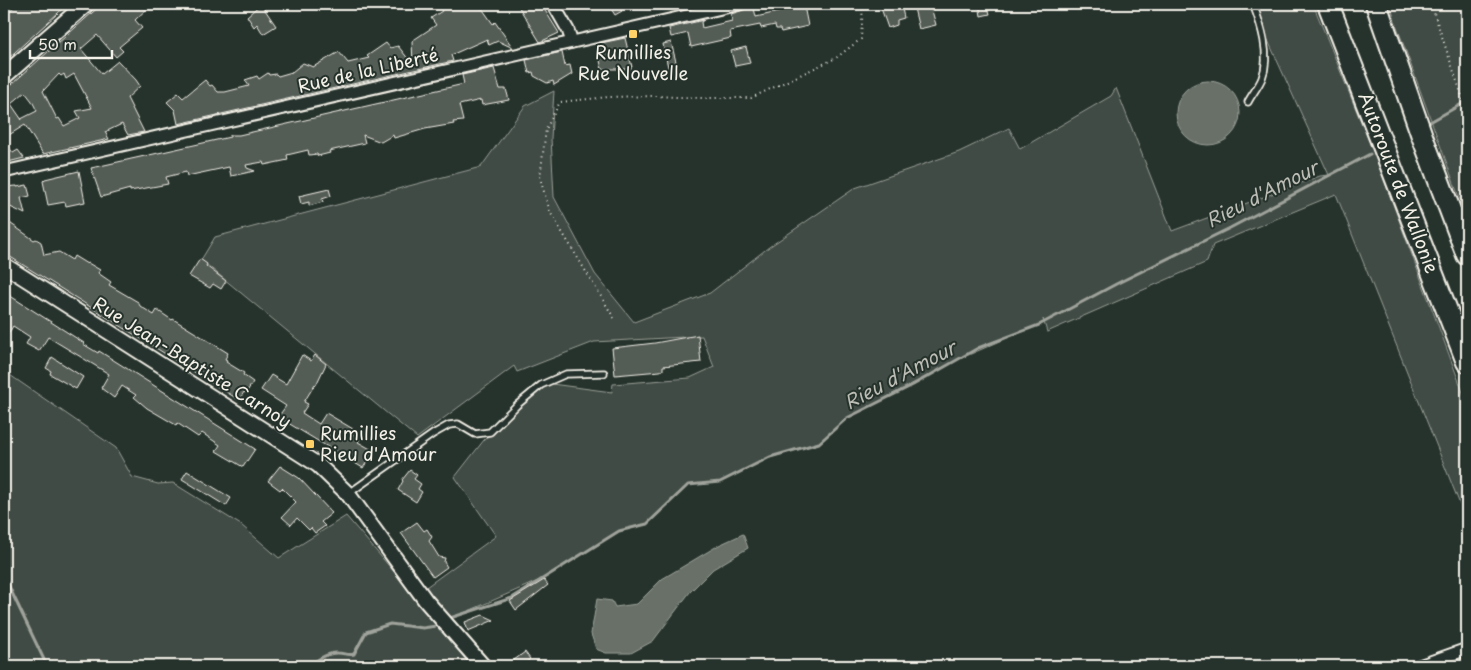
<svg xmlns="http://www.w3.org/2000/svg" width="1471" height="670" font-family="'Playpen Sans',sans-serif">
<rect width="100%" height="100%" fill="#26332d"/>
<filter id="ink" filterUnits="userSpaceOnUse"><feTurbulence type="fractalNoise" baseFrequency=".02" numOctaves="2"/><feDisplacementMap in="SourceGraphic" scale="10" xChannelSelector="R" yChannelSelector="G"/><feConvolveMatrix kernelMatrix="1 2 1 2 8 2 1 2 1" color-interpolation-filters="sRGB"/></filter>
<g filter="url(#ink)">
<g fill="#414b45" stroke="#9a9e96">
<path d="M1254,4H1313L1377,161L1467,403V522L1336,194L1213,245L1207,262L1047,332L1043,319L1044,322L957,360L847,418L819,443L766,459L720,482L688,485L647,524L619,531L540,580L443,622L422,590L496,536L455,477L484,440L544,383L612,392L613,384L690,378L714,367L702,336L594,342L517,372L514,366L417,438L201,260L215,237L481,167L525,106L554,91L551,138L554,197L595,274L634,322L710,293L769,247L855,188L959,152L1009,128L1020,149L1111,96L1116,88L1172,231L1320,176L1329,175L1261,25Z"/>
<path d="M1390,4H1467V219L1396,24Z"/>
<path d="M4,371L116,448L132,477L158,484L173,483L241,525L279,558L346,516L475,666H4Z"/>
</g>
<g fill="#676f68" stroke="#9fa39b">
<circle cx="1208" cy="113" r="32"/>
<path d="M743,534L748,548L713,569L690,592L653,641L631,653H606L596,649L591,634L597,599L612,601L615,607L637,604L662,579L719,545Z"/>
</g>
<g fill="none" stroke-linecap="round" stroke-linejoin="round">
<g stroke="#9fa39b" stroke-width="3">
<path d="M1430,122L1467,101"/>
<path d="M4,576L47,666"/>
<path d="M450,618L512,598L619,531L647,524L688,485L720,482L770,457L819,443L847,418L913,385L978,348L1039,325L1118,283L1230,228L1370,154"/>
<path d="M307,666C316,662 327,652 338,653C344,653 348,656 354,654L366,632L390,624L423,628L436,626"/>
</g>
</g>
<g fill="#525c55" stroke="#f4f1e8" fill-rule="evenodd">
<path d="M17,4H68L4,62V16Z"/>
<path d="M102,4H152L135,20L142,28L119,47L123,51L116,57L97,35L81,49L102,74L118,61L136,80L140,86L127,98L144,132L128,135L122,124L105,132L109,139L43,154L25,125L4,138V91ZM59,74L61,76L64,74L66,79L74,74L92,108L76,111L80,118L64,126L59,118L57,119L43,91ZM25,92L32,101L37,111L21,119L22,120L11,104Z"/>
<path d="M261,4L276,26L263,34L257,24L254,27L247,16Z"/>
<path d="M437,4H479L493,24L495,22L513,48L498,41L489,45L487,39L451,55L453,61L178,124L175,110L167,102L178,93L183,98L205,80L210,86L212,85L218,92H225L249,86L245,80L257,76L259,79L268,73L269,75L276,74L278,76L292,72L303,63L313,67L339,52L348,63L369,58L367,56L386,43L390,48L398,46L413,65L412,41L436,25L431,18L442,11Z"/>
<path d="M517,4H541L559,33L540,42Z"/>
<path d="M608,4H618L622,11L615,15Z"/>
<path d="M897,4H901L904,18L897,20V25L888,28L881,8Z"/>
<path d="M979,4H987L990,14L981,16Z"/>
<path d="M923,5L924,8L931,7L936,25L919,29L914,8Z"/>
<path d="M804,6L808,26L781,32L780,29H776L775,25L761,28L760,25L730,31L731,38L691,47L688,33L671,37L669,28L704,20L701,22L702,28L732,21L731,14L750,8H754L756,17Z"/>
<path d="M625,38L632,67H630L631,69H602L596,44Z"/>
<path d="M671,42L678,70L669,72L663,44Z"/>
<path d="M746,47L750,63L735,66L731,51Z"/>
<path d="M562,52L565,66L570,65L572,74L554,85L553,81L547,83L534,76L533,72L529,73L526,60Z"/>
<path d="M494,68L500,89H506L509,100L482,105L481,100L459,105L463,121L453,122L454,124L425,129L394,138L393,135L381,142L363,135L365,143L329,151L330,153L318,156L317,154L309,155L308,150L287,155L288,160L264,165L263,162L246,165L247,168L255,171L231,176L229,167L187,176L186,172L166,177L168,184L130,191V189L101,197L91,168L230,137V135H239L464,84L462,75Z"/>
<path d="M4,140L13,153L18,150L24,158L4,163Z"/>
<path d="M79,171L85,202L66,206L65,202L48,205L43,181L45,179Z"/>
<path d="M27,185L30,196L21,198L25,214L4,204V187L17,186V187Z"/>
<path d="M329,189L331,196L322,199L323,202L309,206V202L301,204L299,196Z"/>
<path d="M4,219L34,240L36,239L41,242L44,255L59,252L72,260L74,256L87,264L88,263L100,270L98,273L111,282L109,285L138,302L140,306L154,315L157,310L172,320L173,319L228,353L225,359L227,360L226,362L244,373L243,375L253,382L246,393L244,392L239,400L4,253Z"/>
<path d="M200,259L207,264L206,266L226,281L221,289L213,284L210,288L189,276Z"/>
<path d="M4,292L84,343L83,344L98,353L99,351L255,449L243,467L216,451L220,445L202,433L198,437L177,423L176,425L147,408L134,397L136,395L122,386L114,398L101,388L109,374L48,337L39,351L26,344L30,337L13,326L4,341Z"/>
<path d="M698,335L701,362L663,366V370L660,371L615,375L612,348L655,343Z"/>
<path d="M302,355L311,361L315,355L326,364L316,385L315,384L304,402L308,404L302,413L319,424L326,413L353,429L351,433L360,439L358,442L374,451L363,468L278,417L286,406L261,390L271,375L286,384Z"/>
<path d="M52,357L83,377L76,389L50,374L51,371L46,368Z"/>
<path d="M280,466L299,478L332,513L321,522L325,526L315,533L311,528L309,530L297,518L291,525L282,517L296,502L282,488L280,490L268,481Z"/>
<path d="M410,470L417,475L414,479L421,484L418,489L422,492L416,502L398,490L403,481L402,480Z"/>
<path d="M187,471L231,498L226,506L182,479Z"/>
<path d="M417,522L424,531L427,529L432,537L429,541L439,557L445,558L444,562L447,567L433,577L401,533Z"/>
<path d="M544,580L548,585L516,610L510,601Z"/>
<path d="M483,615L494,620L468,631L465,622Z"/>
<path d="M525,652L530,659L522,666H506Z"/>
</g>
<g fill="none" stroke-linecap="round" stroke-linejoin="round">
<defs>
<g id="service">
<path d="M1248,102C1252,94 1259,86 1262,78C1271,55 1261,25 1253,4"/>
<path d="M348,494L433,434L449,425L458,424L475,434L490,432L517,405L541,385L566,374L604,373"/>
</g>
<g id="minor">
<path d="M553,4L568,30L572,42"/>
<path d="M4,172L739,4"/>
<path d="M1419,666L1467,649"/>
</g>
<path id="tertiary" d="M4,265L318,465L348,494L426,601L483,666"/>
<path id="secondary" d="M4,76L86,4"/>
<g id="motorway">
<path d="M1328,4L1467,362"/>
<path d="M1376,4L1422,136L1467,255"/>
</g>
</defs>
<use href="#service" stroke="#f4f1e8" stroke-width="9"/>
<use href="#minor" stroke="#f4f1e8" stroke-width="15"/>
<use href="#tertiary" stroke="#f4f1e8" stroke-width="18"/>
<use href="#secondary" stroke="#f4f1e8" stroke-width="19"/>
<use href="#motorway" stroke="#f4f1e8" stroke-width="24"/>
<g stroke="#f4f1e8" stroke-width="2" stroke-dasharray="1 4" stroke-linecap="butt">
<path d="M1431,4L1467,111"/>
<path d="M614,318L550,212L540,178L546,129L560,102L608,97L654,96L702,98H751L836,58L861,39L863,4"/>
</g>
<use href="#service" stroke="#26332d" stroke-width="5.5"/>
<use href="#minor" stroke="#26332d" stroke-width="11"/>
<use href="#tertiary" stroke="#26332d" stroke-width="14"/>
<use href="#secondary" stroke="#26332d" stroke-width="15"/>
<use href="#motorway" stroke="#26332d" stroke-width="20"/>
<path stroke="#f4f1e8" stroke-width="3" d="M1462,666L1467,664"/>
</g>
</g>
<g fill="#ffd166" stroke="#26332d" stroke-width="2">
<rect x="628" y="29" width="10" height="10" rx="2.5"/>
<rect x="305" y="439" width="10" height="10" rx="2.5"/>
</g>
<g text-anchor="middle" stroke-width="4" stroke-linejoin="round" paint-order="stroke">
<g font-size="18" fill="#f4f1e8" stroke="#26332d">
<text x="633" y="59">Rumillies<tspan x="633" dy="21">Rue Nouvelle</tspan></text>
<text x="320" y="440" text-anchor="start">Rumillies<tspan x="320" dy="21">Rieu d'Amour</tspan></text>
</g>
<g font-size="18" fill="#f4f1e8" stroke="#26332d">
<text transform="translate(368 71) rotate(-13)" y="6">Rue de la Liberté</text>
<text transform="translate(1398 183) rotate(69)" y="6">Autoroute de Wallonie</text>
<text transform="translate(192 363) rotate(32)" y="6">Rue Jean-Baptiste Carnoy</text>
</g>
<g font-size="19" font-style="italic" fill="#bcbdb5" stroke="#26332d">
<text transform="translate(1262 194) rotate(-27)" y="7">Rieu d'Amour</text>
<text transform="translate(900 375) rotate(-28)" y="7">Rieu d'Amour</text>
</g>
</g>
<rect width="1471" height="670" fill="none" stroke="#26332d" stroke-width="20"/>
<rect x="10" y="10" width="1451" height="650" fill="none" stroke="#f4f1e8" stroke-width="2" filter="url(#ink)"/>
<path d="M30 50v8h82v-8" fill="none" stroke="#f4f1e8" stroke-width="2.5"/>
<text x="38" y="50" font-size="15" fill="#f4f1e8" stroke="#26332d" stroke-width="4" paint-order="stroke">50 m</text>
</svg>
